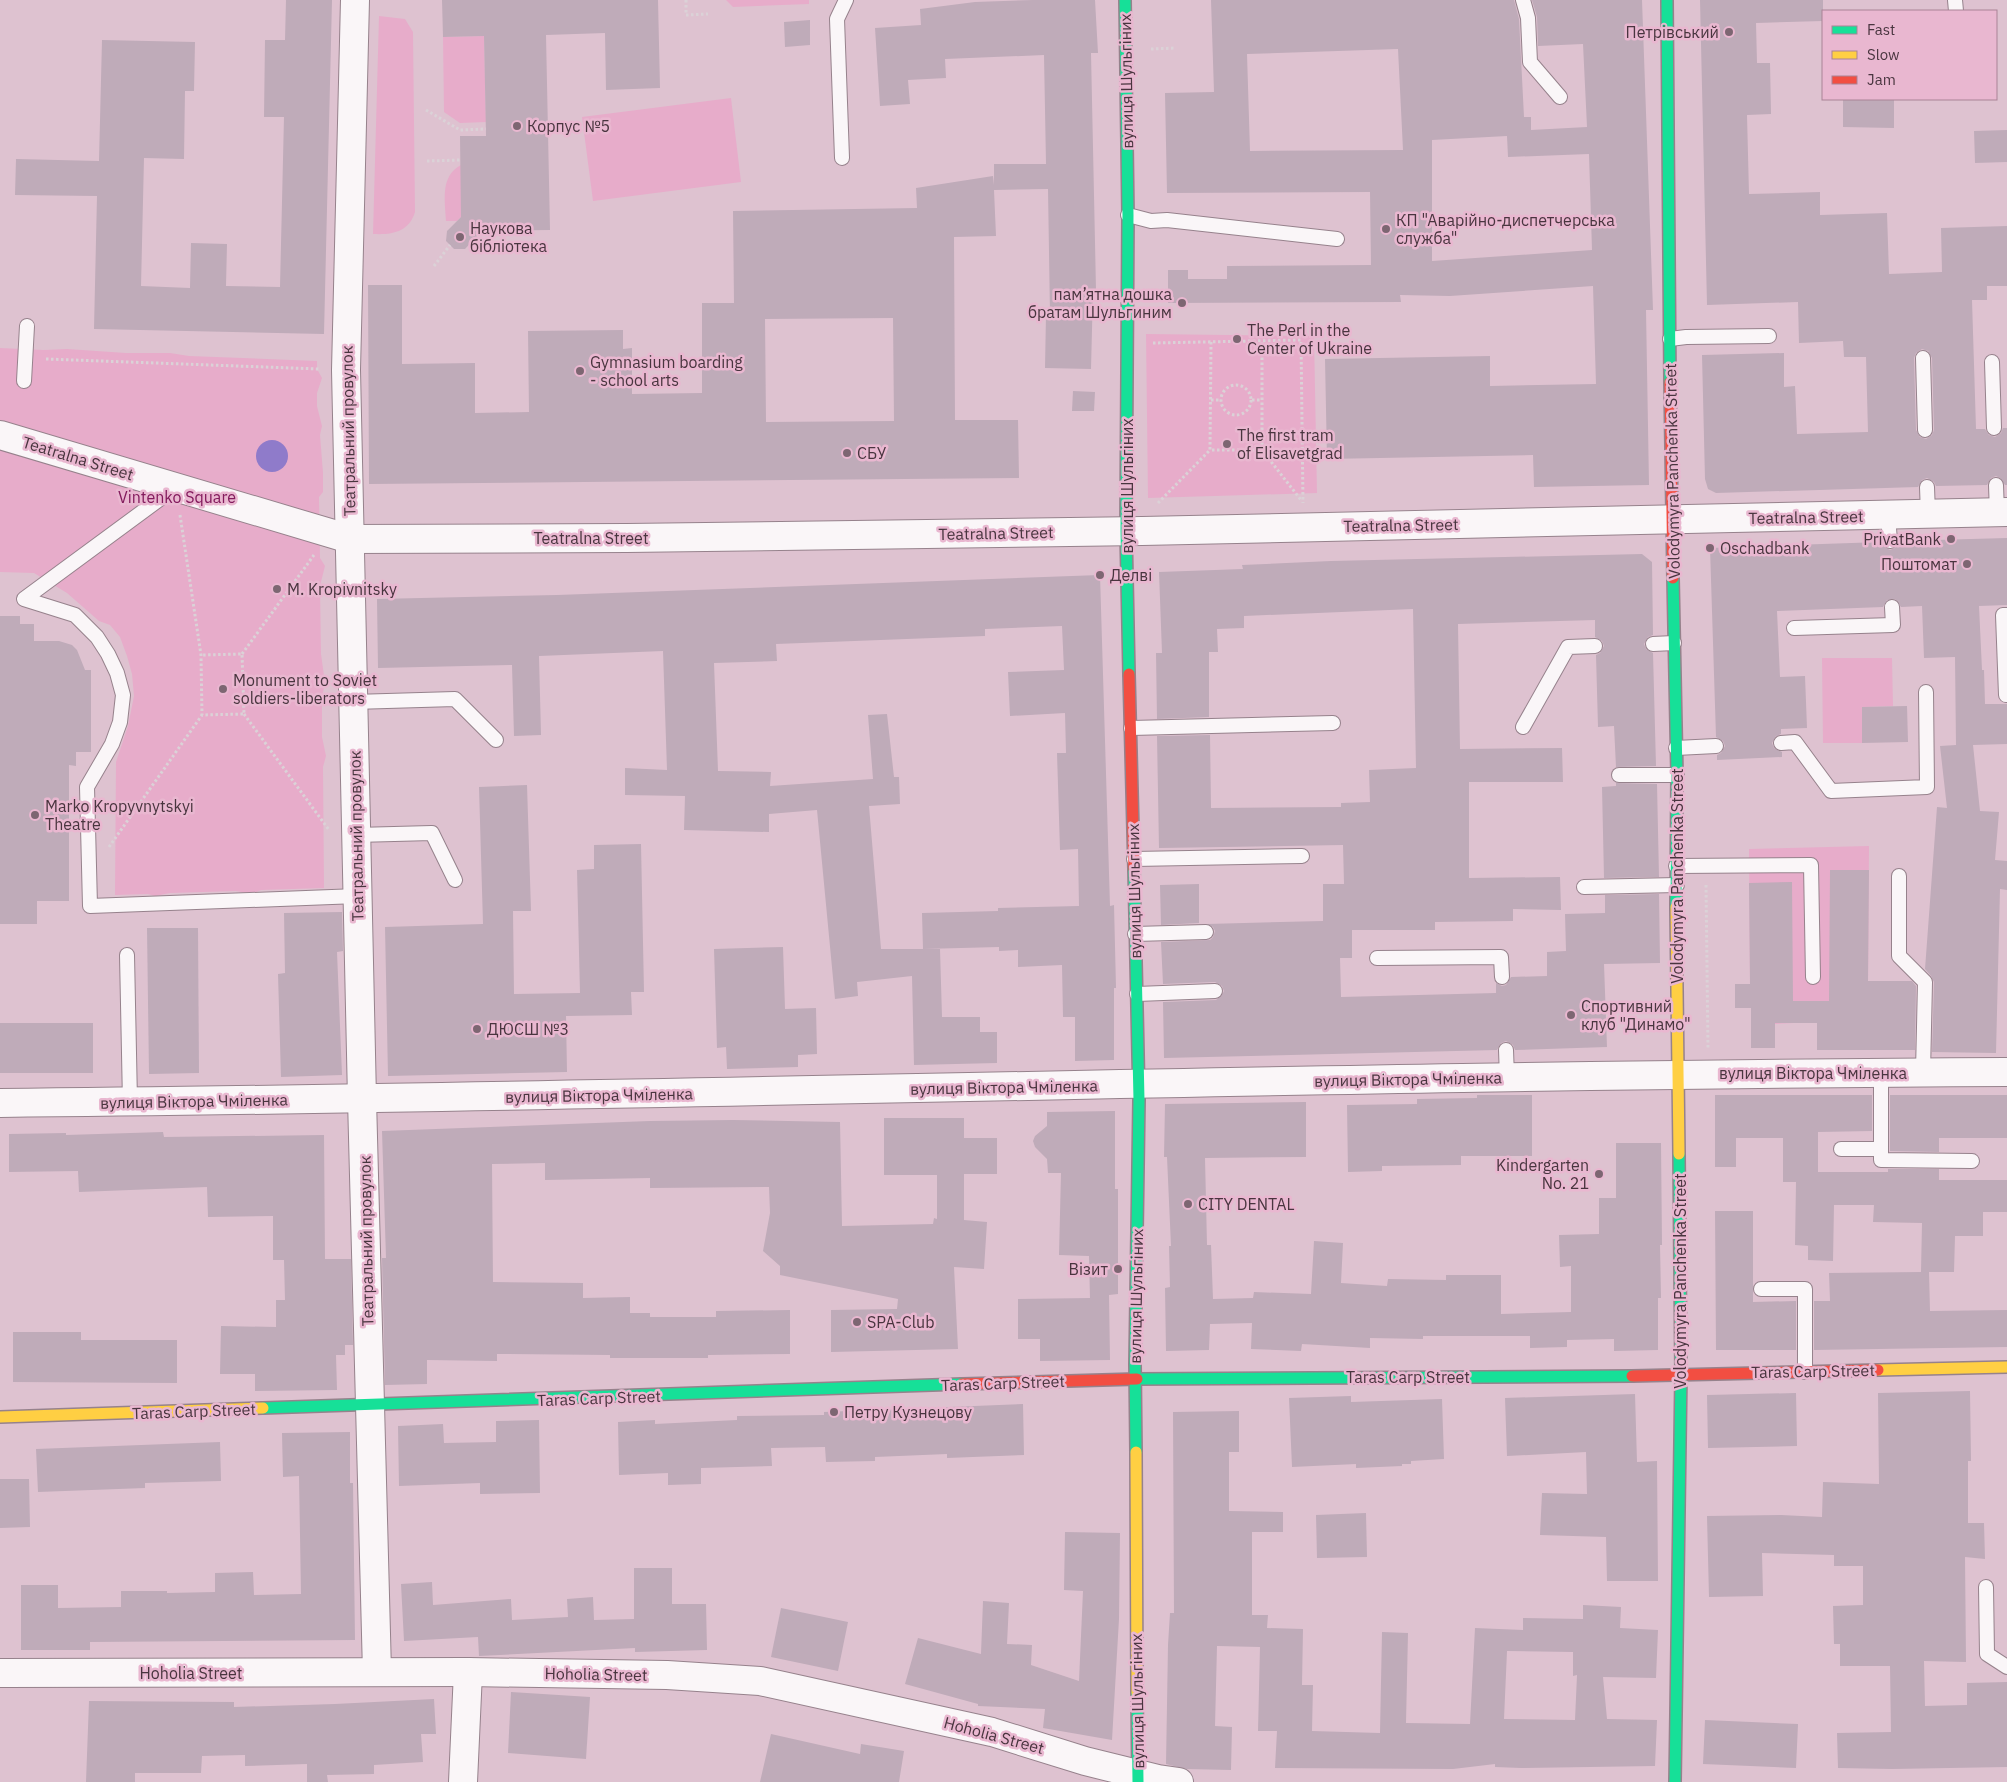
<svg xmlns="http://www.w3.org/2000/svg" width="2007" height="1782" font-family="'IBM Plex Sans',sans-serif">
<rect width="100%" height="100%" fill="#dec2d0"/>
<g fill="#e7acca">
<path d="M726,0H809V4L733,7Z"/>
<path d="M379,16L405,19L413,32L415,212C409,232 392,235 373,234Z"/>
<path d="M484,36L486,122L460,123L444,112L443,37Z"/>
<path d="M731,98L741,182L593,201L582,117Z"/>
<path d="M461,165V217L457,221H446C445,200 440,176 461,165Z"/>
<path d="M1146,334L1314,336L1317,493L1148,498Z"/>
<path d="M0,348L44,350L67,349L126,353H170L189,356L317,361V369L322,378L317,393V406L322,426L320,435L323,473V492L319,497L320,558L325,566L320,586L321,654L325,683L322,697V737L326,756L323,767L324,888L261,890L252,894L236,891L170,893L155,896L148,894L115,895L116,762L128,726L134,696L132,674L127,656L120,637L110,625L99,621L67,593L34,573L0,572Z"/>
<path d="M1822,658H1892L1893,706L1862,707V743H1823Z"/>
<path d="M1869,846L1868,981L1829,1012H1794V1023L1775,1024V1048H1751V1008L1735,984H1750L1749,849Z"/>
</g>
<circle fill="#8f7bca" cx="272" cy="456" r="16"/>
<g fill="#bfabb9" fill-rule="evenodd">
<path d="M286,0H332L324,334L94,329L97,196L15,195L16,159L99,161L102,40L195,42L194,91H185L184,159L144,158L141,286L190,288L191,243L227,244L226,286L280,287L284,117H264L265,40H285Z"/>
<path d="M442,0H658L660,88L606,90L605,33L546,35L550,230L482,231L465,249H454L446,241L447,231L461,217L460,136H486L484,36L443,37Z"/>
<path d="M1033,0H1095L1098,53H1091L1096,290H1093L1091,369L1045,368L1046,315H1050L1048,189L994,190L996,236L954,237L955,420H1018L1019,478L369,484L368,285H402V364L475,363V413L529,412L528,331L623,330V349L632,348V394L702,393V303H734L733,211L917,208L916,188L993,176L994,185V164H1046L1044,55L945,59L946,78L908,80L910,104L880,106L875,28L921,25L920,9L975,2ZM893,318L894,421L766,422L765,319Z"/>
<path d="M1211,0H1514L1519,19L1524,117H1531V130L1587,127L1583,44L1538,46L1537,17L1532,0H1642L1653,310H1646L1649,485L1534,487L1533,455L1327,459L1325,359L1490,356V386L1596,384L1593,286L1450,296L1400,295L1401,302L1168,303V270H1188V279H1227V266L1371,265L1370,192L1167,193L1165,93L1214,92ZM1398,49L1403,150L1250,151L1247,54ZM1507,136L1508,157L1589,154L1592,250L1432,261V140Z"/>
<path d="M1700,0H1823V21L1756,23L1757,63H1770L1771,114L1747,115L1749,194L1820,192V215L1887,213L1889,274L1942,272L1941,228L2007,226V286H1987V300H1972L1976,429H1985L1989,435L1995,437L2001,433L2003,428H2007V485H2005L2000,478L1996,476L1991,478L1987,485L1936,486L1934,482L1927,478L1922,480L1918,487L1716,493L1708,489L1705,479L1702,355L1784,353V387L1795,386L1797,434L1868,432L1866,357H1844L1843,341L1799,343L1798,302L1707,305ZM1922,349L1928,351L1932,358L1934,430L1932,435L1926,439L1920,437L1916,430L1914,358L1916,353Z"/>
<path d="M810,20V45L785,47L784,22Z"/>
<path d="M1843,99H1894V128L1843,127Z"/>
<path d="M2007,130V162L1975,163L1974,131Z"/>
<path d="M1073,391L1095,392L1094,411H1072Z"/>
<path d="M2007,538V605L1979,606L1982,670H1984L1985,704H2007V744L1973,745L1980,811L1999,812L1995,860L2007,861V890L2000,889L1996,1053L1932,1052L1934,982L1931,976L1925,969L1937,807L1947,808L1940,746L1956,745L1955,657L1924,658L1922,606L1901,607L1895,599L1887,600L1883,607L1777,611L1780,677L1805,676L1807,728L1781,729V734L1776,736L1772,743L1774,748L1782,752V757L1717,760V755L1721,753L1725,746L1723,741L1716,737L1710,548L1881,542L1883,546L1890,550L1895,548L1899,541Z"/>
<path d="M1642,554L1652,562L1653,635L1648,637L1644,644L1646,649L1653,653L1656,766L1616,767L1614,726L1598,727L1596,655L1600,653L1604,646L1602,641L1595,637V620L1458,624L1460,749L1562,748L1563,782H1469V878L1560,877L1561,910L1513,909V921L1435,922V930H1352V958H1340L1341,997L1496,993V983L1502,986L1506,985L1511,977L1547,976V952L1566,951L1565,914L1605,913V895L1659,894L1660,963L1604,964L1607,1047L1515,1050L1513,1045L1506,1041L1501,1043L1497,1050L1164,1058L1163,1002L1216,1000L1222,995L1224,991L1222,986L1215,982L1163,984L1161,942L1210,940L1213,937L1215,931L1213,927L1207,924L1323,921V884H1344L1343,845L1159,848L1157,736L1210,735L1211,808L1341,807V803L1370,802L1369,770L1416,768L1413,609L1244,616V628L1217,629L1218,652H1209V717L1157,719L1156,653H1162L1159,572L1243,569L1242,565L1331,561Z"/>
<path d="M1100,575L1110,906L1114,905L1116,988H1114V1060L1075,1061V1017H1063L1062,965L1018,967V950L999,951V947L923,949L922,913L998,911V908L1079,906L1078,849L1060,850L1057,753H1066L1065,713L1010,716L1008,672L1064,670L1062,626L985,629V636L776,644L777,661L714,663L718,771L771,772L770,786L873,779L868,715L887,714L894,777H899L900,804L869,806L881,949H940L942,1017H980V1032H997V1063L914,1065L912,976L857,982L858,996L835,999L817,810L769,814V832L684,830L685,796L625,795V768L667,770L663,651L539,656L541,735L514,736L512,665L378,668L377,599L557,595Z"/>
<path d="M0,616H20V624H34V641H59L72,645L77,650L85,670H91V752H76V766L69,765V901H37V924H0Z"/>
<path d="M1907,706L1908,742L1862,743V707Z"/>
<path d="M1616,783L1657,784L1659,877L1604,878L1602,787L1616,786Z"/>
<path d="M527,785L531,911H513L514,994L580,993L577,870L594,869V845L641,844L644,992H631L632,1015L566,1016L567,1072L388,1076L385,927L483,924L479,787Z"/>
<path d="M1830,870H1869L1868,981H1912L1916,986L1915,1050H1817V1023H1775V1048H1751V1008H1735V984H1750L1749,883L1792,882L1793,1001H1829Z"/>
<path d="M1199,884V923L1161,925L1160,885Z"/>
<path d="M342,912L343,951L337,952L342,1075L281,1077L278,974L285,973L284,913Z"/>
<path d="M147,928H198L199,1073L149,1074Z"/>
<path d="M783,947L785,1009L816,1008L817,1054L798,1055V1067L727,1069L726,1047L717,1048L714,949Z"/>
<rect x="0" y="1023" width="93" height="50"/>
<path d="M1477,1095H1532V1156H1461V1165L1382,1166V1171L1348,1172L1347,1105L1417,1104V1099L1477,1098Z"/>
<path d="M1715,1095H1872V1131L1818,1132V1172H1888V1169H1939V1180H2007V1212H1983V1236H1955L1954,1272H1929L1930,1311L2007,1310V1347L1814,1350V1301H1830L1829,1273L1921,1272L1922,1223L1873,1222L1874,1205H1834L1833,1261L1808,1260V1246L1795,1245L1796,1182H1783V1138H1736V1167H1715Z"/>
<path d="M1890,1095H2007V1138H1939V1152L1890,1151Z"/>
<path d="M1306,1102V1157L1205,1158L1207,1245H1211L1213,1299L1253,1298L1254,1292L1311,1294L1314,1241L1343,1243L1341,1283L1387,1286L1388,1279L1446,1280V1275H1501V1314L1571,1312V1266L1560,1267L1559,1235L1599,1234V1198H1616V1143H1661L1662,1245H1660L1661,1298H1658V1350L1614,1351V1339L1567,1340V1347L1530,1348V1336H1423V1339L1370,1338V1348L1302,1344L1301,1351L1251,1349L1252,1323L1210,1324L1209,1350L1166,1351L1165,1288L1170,1287L1169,1246H1171L1167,1157H1164L1165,1104Z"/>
<path d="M1115,1111V1189H1118V1294L1109,1295L1110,1360L1040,1361V1339H1018V1299L1090,1298L1089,1256L1059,1255L1061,1173H1048L1047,1159L1035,1147L1033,1141L1035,1136L1047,1126V1112Z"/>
<path d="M884,1118H964V1138H997V1174H964V1220L987,1222L984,1269L954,1267L958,1349L831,1352V1310L897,1309L898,1299L780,1275V1266L763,1251L770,1213L769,1187L650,1188V1178L545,1180V1163L492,1164L493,1282L583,1283V1298L630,1297V1313H650V1317H716V1311L790,1310V1354L708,1355V1358H610V1355L497,1354V1361L427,1360V1384L385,1385L382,1258H386L382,1131L650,1121L733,1120L840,1122L842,1226L933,1224L934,1218L937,1219V1175H884Z"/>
<path d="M163,1132L164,1137L324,1135L325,1259H351L353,1345H345V1355H336L337,1390L255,1391V1374H220L221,1326L276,1327V1300H285L284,1260H273V1216L208,1217L207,1187L79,1192L78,1171L9,1172V1134L66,1133V1135Z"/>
<path d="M1715,1211H1753V1302L1796,1301V1350H1716Z"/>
<path d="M13,1332H81V1340H177V1383L13,1382Z"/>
<path d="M1970,1391L1971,1461H1968V1523H1984L1985,1559L1965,1557L1966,1662L1924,1661L1925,1706L1967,1705V1683L2007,1682V1767L1892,1769L1838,1768L1837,1733L1891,1732L1890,1666H1840V1644H1834L1833,1606L1863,1605V1566H1834V1555L1762,1553L1763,1596L1709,1597L1707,1516L1781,1515L1822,1517L1823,1482L1879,1484L1878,1393Z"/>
<path d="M1796,1393L1797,1446L1708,1448L1707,1395Z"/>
<path d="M1635,1394L1637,1462L1657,1461L1658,1581H1607L1606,1537L1540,1535L1542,1493L1587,1494L1586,1452L1507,1456L1505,1398Z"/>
<path d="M1351,1396V1402L1442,1399L1444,1459L1411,1461V1464H1402V1466L1356,1468V1464L1292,1467L1289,1398Z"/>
<path d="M1023,1404L1024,1455L947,1458V1454L875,1457V1461L826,1462L825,1447L771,1448L772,1466L701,1468V1484L668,1485V1473L619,1475L618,1422L655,1420V1424L737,1420V1416L824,1415V1412Z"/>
<path d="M1239,1411V1452H1229V1511L1283,1512V1532H1252V1615H1268L1267,1628L1303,1629L1302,1685H1313L1312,1731L1380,1733L1382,1632L1408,1633L1406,1723L1470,1724L1475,1628L1523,1630V1618L1583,1619V1605L1621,1607L1620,1628L1658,1630L1656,1678L1603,1677L1607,1719L1657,1720L1655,1766L1521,1768L1495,1767V1764L1453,1769L1275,1768L1277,1731H1258L1260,1647L1217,1646L1215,1726L1232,1727L1231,1770L1186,1769L1166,1764L1168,1645L1170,1613H1174L1173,1412ZM1507,1651L1573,1652V1676L1577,1675L1575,1720L1504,1719Z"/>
<path d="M539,1420L540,1493L480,1494V1483L399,1486L398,1426L443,1424L444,1443L496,1442V1421Z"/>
<path d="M350,1432V1483H353L355,1640L90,1642V1650H21V1585H58V1608L121,1607V1591H167V1593L215,1592V1573L253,1572L254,1595L301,1594L299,1476L283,1477L282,1433Z"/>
<path d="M220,1442L221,1481L145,1483V1488L38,1492L36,1449Z"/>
<path d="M0,1479H29L30,1527L0,1528Z"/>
<path d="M1366,1513L1367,1557L1317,1558L1316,1515Z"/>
<path d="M1065,1532L1120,1533L1119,1619L1112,1740L1043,1728L1045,1709L978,1706V1704L905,1684L918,1638L981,1654L983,1601L1009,1603L1007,1644L1032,1645L1031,1665L1079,1681L1083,1591L1064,1590Z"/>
<path d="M634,1568H672V1604H706L707,1650L635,1652V1648L479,1656L478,1637L404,1641L401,1584L432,1582L433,1605L511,1599L512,1620L568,1617L567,1599L593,1597L594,1620L634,1619Z"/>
<path d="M781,1608L848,1622L838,1671L771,1657Z"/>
<path d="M511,1692L590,1697L586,1759L508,1753Z"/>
<path d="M434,1699L436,1734H421L423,1762L374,1765V1774L327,1775L328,1782H307V1764L245,1766V1755L202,1756L201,1773H135V1782H86L89,1701L234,1702V1707L335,1704Z"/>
<path d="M1705,1720L1798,1724L1796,1768L1703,1764Z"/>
<path d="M771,1734L860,1754L861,1744L904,1751L899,1782H760Z"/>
</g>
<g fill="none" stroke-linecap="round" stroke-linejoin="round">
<defs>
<g id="lane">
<path d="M1523,0L1528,18L1530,62L1560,97"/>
<path d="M1955,0L1956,11"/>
<path d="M842,158L837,19L846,0"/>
<path d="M1128,215L1151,221L1167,220L1337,239"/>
<path d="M1670,339L1686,337L1769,336"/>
<path d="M1923,358L1925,430"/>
<path d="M1992,362L1994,428"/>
<path d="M24,381L27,326"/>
<path d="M1996,485L1997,513"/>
<path d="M176,487L24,599L75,615L97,637L108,654L117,673L123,695L120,722L112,744L87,787L90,906L358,896"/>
<path d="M1927,487L1928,514"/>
<path d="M1888,515L1890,541"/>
<path d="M1794,628L1893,625L1892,607"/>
<path d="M1653,644L1674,643"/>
<path d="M2006,695L2003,615H2007"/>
<path d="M353,702L455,699L496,740"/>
<path d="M1523,727L1568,647L1595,646"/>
<path d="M1131,728L1333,723"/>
<path d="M1781,743L1795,742L1831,791L1927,787L1926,692"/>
<path d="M1676,748L1716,746"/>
<path d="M1619,775H1677"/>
<path d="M356,835L432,833L455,880"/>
<path d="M1134,859L1302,856"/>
<path d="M1676,866L1811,865L1813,977"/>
<path d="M1899,876V956L1925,982L1923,1072"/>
<path d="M1584,887L1677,885"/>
<path d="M1135,934L1206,932"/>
<path d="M127,955L130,1102"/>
<path d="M1377,958L1501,957L1502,977"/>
<path d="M1137,994L1215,991"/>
<path d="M1506,1050L1507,1077"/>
<path d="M1881,1072V1160L1972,1161"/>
<path d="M1841,1149H1881"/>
<path d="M1761,1289H1805V1372"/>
<path d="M1986,1587L1987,1654L2007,1667"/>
</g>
<g id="street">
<path d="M355,0L346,370L362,1099L377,1672"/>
<path d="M0,435L350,539L627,538L1142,531L2007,512"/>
<path d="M0,1103C669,1097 1338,1075 2007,1072"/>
<path d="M0,1673L468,1672L667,1675L760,1681L992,1732L1085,1761L1158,1779L1179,1782"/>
<path d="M463,1782L468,1672"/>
</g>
<g id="fast">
<path d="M1125,0L1128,215L1126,531L1129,674"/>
<path d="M1667,0L1670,382"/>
<path d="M1673,578L1677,775L1676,907"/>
<path d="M1134,869L1139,1100L1135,1364L1136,1452"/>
<path d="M1137,1379L1632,1376"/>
<path d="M263,1408L962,1384"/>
<path d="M1137,1693L1138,1782"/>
<path d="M1675,1782L1681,1374L1679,1154"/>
</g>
<g id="slow">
<path d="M1676,907L1679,1154"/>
<path d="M1878,1370L2007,1367"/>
<path d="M0,1417L263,1408"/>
<path d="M1136,1452L1137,1693"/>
</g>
<g id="jam">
<path d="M1670,382L1673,578"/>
<path d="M1129,674L1134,869"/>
<path d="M1632,1376L1878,1370"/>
<path d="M962,1384L1137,1379"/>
</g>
</defs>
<use href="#lane" stroke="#96828c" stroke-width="16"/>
<use href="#street" stroke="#96828c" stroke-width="30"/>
<use href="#fast" stroke="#96828c" stroke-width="14"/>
<use href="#slow" stroke="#96828c" stroke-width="14"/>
<use href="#jam" stroke="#96828c" stroke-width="14"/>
<g stroke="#dbd2d7" stroke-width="3" stroke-dasharray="2.5 2.5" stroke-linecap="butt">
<path d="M686,0V15L708,14"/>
<path d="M1151,49L1176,48"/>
<path d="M426,110L460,130L486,129"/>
<path d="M427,161L461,160"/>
<path d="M434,266L450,245"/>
<path d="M1211,342L1210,450H1262V341"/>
<path d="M1153,343L1301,340L1303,503"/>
<path d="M46,359L319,369"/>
<circle cx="1236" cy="400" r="15"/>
<path d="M1211,400H1221"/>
<path d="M1252,400H1262"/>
<path d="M1262,450L1301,500"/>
<path d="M1158,503L1210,450"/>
<path d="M180,515L201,655L202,715L244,714L242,654L201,655"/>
<path d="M242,654L314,555"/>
<path d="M244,714L329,830"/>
<path d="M109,847L202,715"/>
<path d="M1706,885L1708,1049"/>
</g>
<use href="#lane" stroke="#faf6f8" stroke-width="14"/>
<use href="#street" stroke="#faf6f8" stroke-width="28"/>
<use href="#fast" stroke="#16e098" stroke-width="11"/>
<use href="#slow" stroke="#ffcf43" stroke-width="11"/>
<use href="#jam" stroke="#f24e42" stroke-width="11"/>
</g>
<g fill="#7d6672" stroke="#e9b7d0" stroke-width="2">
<circle cx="1729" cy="32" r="5"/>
<circle cx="517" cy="126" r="5"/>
<circle cx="1386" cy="229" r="5"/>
<circle cx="460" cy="237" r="5"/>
<circle cx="1182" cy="303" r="5"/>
<circle cx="1237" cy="339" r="5"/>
<circle cx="580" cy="371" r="5"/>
<circle cx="1227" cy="444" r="5"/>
<circle cx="847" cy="453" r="5"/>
<circle cx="1951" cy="539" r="5"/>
<circle cx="1710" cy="548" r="5"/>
<circle cx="1967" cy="564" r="5"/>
<circle cx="1100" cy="575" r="5"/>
<circle cx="277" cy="589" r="5"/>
<circle cx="223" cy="689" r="5"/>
<circle cx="35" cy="815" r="5"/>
<circle cx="1571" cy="1015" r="5"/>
<circle cx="477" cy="1029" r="5"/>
<circle cx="1599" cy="1174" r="5"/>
<circle cx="1188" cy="1204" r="5"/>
<circle cx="1118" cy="1269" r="5"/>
<circle cx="857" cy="1322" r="5"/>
<circle cx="834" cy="1412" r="5"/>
</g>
<g text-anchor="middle" stroke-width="5" stroke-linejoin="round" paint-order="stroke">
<g font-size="16" fill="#49353f" stroke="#e9b7d0" text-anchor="start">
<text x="1719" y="38" text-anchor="end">Петрівський</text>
<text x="527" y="132">Корпус №5</text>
<text x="1396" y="226">КП "Аварійно-диспетчерська<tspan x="1396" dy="18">служба"</tspan></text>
<text x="470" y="234">Наукова<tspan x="470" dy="18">бібліотека</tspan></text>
<text x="1172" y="300" text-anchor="end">пам’ятна дошка<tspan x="1172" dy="18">братам Шульгиним</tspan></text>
<text x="1247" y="336">The Perl in the<tspan x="1247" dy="18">Center of Ukraine</tspan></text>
<text x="590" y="368">Gymnasium boarding<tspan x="590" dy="18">- school arts</tspan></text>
<text x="1237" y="441">The first tram<tspan x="1237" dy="18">of Elisavetgrad</tspan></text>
<text x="857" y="459">СБУ</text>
<text x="1941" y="545" text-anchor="end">PrivatBank</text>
<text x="1720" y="554">Oschadbank</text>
<text x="1957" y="570" text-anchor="end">Поштомат</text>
<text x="1110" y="581">Делві</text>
<text x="287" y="595">M. Kropivnitsky</text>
<text x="233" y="686">Monument to Soviet<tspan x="233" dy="18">soldiers-liberators</tspan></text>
<text x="45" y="812">Marko Kropyvnytskyi<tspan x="45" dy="18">Theatre</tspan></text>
<text x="1581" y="1012">Спортивний<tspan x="1581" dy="18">клуб "Динамо"</tspan></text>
<text x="487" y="1035">ДЮСШ №3</text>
<text x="1589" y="1171" text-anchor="end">Kindergarten<tspan x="1589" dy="18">No. 21</tspan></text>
<text x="1198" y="1210">CITY DENTAL</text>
<text x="1108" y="1275" text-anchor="end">Візит</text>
<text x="867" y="1328">SPA-Club</text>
<text x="844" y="1418">Петру Кузнецову</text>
</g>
<g font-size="16" fill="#49353f" stroke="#e9b7d0">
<text transform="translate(1126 81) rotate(-91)" y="6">вулиця Шульгіних</text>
<text transform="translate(348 431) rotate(-91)" y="6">Театральний провулок</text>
<text transform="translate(78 458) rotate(17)" y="6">Teatralna Street</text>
<text transform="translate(1672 471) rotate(-91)" y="6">Volodymyra Panchenka Street</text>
<text transform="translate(1127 486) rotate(-90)" y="6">вулиця Шульгіних</text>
<text transform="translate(1806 517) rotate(-1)" y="6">Teatralna Street</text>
<text transform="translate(1401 525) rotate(-1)" y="6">Teatralna Street</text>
<text transform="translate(996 533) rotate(-1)" y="6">Teatralna Street</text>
<text x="591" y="544">Teatralna Street</text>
<text transform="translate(356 836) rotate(-91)" y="6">Театральний провулок</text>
<text transform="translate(1677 876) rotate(-90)" y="6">Volodymyra Panchenka Street</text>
<text transform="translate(1134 891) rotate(-91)" y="6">вулиця Шульгіних</text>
<text x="1813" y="1079">вулиця Віктора Чміленка</text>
<text transform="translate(1408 1079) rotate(-1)" y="6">вулиця Віктора Чміленка</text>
<text transform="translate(1004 1087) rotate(-1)" y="6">вулиця Віктора Чміленка</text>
<text transform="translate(599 1095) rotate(-1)" y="6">вулиця Віктора Чміленка</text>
<text transform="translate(194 1101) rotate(-1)" y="6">вулиця Віктора Чміленка</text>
<text transform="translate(366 1241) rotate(-91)" y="6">Театральний провулок</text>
<text transform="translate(1680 1281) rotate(-90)" y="6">Volodymyra Panchenka Street</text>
<text transform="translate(1136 1296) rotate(-89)" y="6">вулиця Шульгіних</text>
<text transform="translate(1813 1371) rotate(-1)" y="6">Taras Carp Street</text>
<text x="1408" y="1383">Taras Carp Street</text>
<text transform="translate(1003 1383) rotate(-2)" y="6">Taras Carp Street</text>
<text transform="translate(599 1398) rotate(-2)" y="6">Taras Carp Street</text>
<text transform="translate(194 1411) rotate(-2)" y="6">Taras Carp Street</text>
<text x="191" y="1679">Hoholia Street</text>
<text transform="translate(596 1674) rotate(1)" y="6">Hoholia Street</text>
<text transform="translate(1137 1701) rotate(-91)" y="6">вулиця Шульгіних</text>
<text transform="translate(994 1735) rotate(15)" y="6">Hoholia Street</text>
</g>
<g font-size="16" fill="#831b5d" stroke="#e9b7d0">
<text x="177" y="503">Vintenko Square</text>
</g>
</g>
<rect x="1822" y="10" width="175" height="90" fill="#e9b7d0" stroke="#a98396"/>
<rect x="1832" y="26" width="25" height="8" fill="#16e098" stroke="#a98396"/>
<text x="1867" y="35" font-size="15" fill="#49353f">Fast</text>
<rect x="1832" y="51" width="25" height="8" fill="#ffcf43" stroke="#a98396"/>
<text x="1867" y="60" font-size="15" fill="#49353f">Slow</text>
<rect x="1832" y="76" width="25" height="8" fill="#f24e42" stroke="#a98396"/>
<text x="1867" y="85" font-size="15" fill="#49353f">Jam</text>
</svg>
